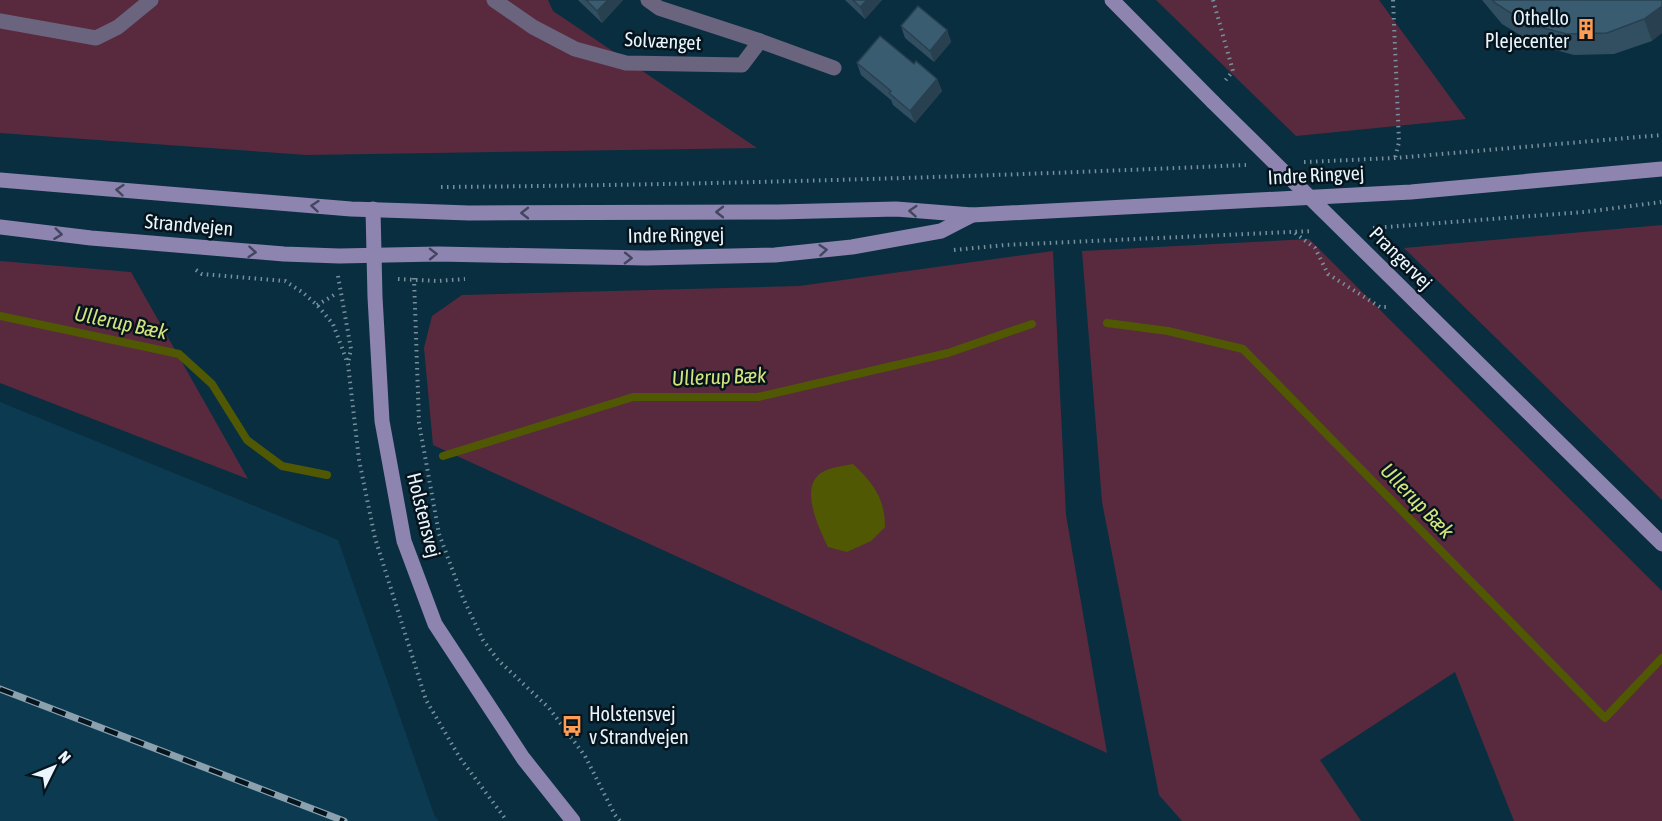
<svg xmlns="http://www.w3.org/2000/svg" width="1662" height="821" font-family="'Asap Condensed',sans-serif">
<rect width="100%" height="100%" fill="#092e40"/>
<path fill="#0c3a51" d="M0,402L338,540L435,817L439,821H0Z"/>
<g fill="#592a3d">
<path d="M0,0H548L553,11L757,148L307,155L0,133Z"/>
<path d="M1156,0H1379L1466,119L1296,136Z"/>
<path d="M1662,225V500L1404,248Z"/>
<path d="M1309,239L1662,591V821H1514L1455,672L1320,760L1361,821H1182L1159,795L1102,502L1082,251Z"/>
<path d="M1053,251L1066,515L1107,753L433,445L424,348L432,316L462,295L799,286Z"/>
<path d="M0,261L131,272L248,479L0,383Z"/>
</g>
<path fill="#505804" d="M853,464C873,483 885,498 885,527L871,541L847,552L828,547C819,528 799,488 821,473C830,467 843,466 853,464Z"/>
<g fill="none" stroke-linecap="round" stroke-linejoin="round">
<g stroke="#505804" stroke-width="8">
<path d="M0,316L179,354L212,384L247,440L282,466L327,475"/>
<path d="M1107,323L1168,331L1243,349L1605,718L1662,658"/>
<path d="M443,456L633,397H758L948,353L1032,324"/>
</g>
<g stroke="#78909d" stroke-width="4" stroke-dasharray="1.5 4.5" stroke-linecap="butt">
<path d="M1213,0L1233,71L1224,82"/>
<path d="M1393,0L1399,142L1395,158"/>
<path d="M1304,162L1395,158L1662,135"/>
<path d="M441,187C709,185 977,177 1246,165"/>
<path d="M1373,228L1584,212L1662,202"/>
<path d="M1295,233L1315,248L1328,274L1380,307H1388"/>
<path d="M954,250L1005,245L1312,231"/>
<path d="M196,270L202,274L285,281L302,292L317,305L333,324L348,364L359,460L375,538L426,700L460,758L507,821"/>
<path d="M338,276L351,349L348,363"/>
<path d="M414,278L419,423L439,534L463,598L483,640L498,660L549,708L585,756L615,815L620,821"/>
<path d="M398,279L437,281L465,279"/>
<path d="M317,305L334,295"/>
</g>
<g stroke="#6a647f" stroke-width="15">
<path d="M494,0L533,27L575,49L626,63L742,65L760,41"/>
<path d="M0,21L96,38L118,27L151,0"/>
</g>
<path stroke="#6a647f" stroke-width="15" d="M648,0L659,8L760,41L834,68"/>
<g stroke="#8e84b0" stroke-width="15">
<path d="M1112,0L1213,102"/>
<path d="M0,180L351,209L413,211L469,213L778,212L896,209L972,215L1411,192L1662,169"/>
<path d="M373,209L375,297L382,421L404,541L435,624L523,758L573,821"/>
<path d="M0,227L91,238L284,254L339,256L438,254L646,258L775,255L852,247L941,231L972,215"/>
<path d="M1419,305L1662,544"/>
</g>
<defs>
<path id="rail" d="M0,689L344,821"/>
</defs>
<use href="#rail" stroke="#8ba1ae" stroke-width="7"/>
<use href="#rail" stroke="#06141d" stroke-width="4.5" stroke-dasharray="14" stroke-linecap="butt"/>
<path stroke="#8e84b0" stroke-width="15" d="M1213,102L1419,305"/>
</g>
<g fill="#314f61">
<path d="M578,0H623L602,23Z"/>
<path d="M845,0H882L865,19Z"/>
<path d="M1482,0H1662L1652,41L1614,54L1574,55L1536,45L1502,24Z"/>
<path d="M901,26L947,30L951,42L934,62L905,38Z"/>
<path d="M857,63L914,64L937,79L942,91L915,123L893,105L891,100L861,75Z"/>
</g>
<g fill="#28404f">
<path d="M608,0H623L602,23L597,11Z"/>
<path d="M867,0H882L865,19L860,7Z"/>
<path d="M1662,6V33L1652,41L1644,19Z"/>
<path d="M947,30L951,42L934,62L930,51Z"/>
<path d="M937,79L942,91L915,123L910,111Z"/>
</g>
<g fill="#395c71" stroke="#28404f" stroke-width="1.5">
<path d="M586,0H608L597,11Z"/>
<path d="M853,0H867L860,7Z"/>
<path d="M1492,0H1662V6L1644,19L1607,33L1567,34L1528,24L1495,3Z"/>
<path d="M918,6L947,30L930,51L901,26Z"/>
<path d="M880,36L914,64L916,61L937,79L910,111L889,93L891,91L857,63Z"/>
</g>
<defs><path id="oneway-chevron" d="M-2-3.5L2.5 0L-2 3.5" fill="none" stroke-width="1.6" stroke-linecap="round" stroke-linejoin="round" transform="scale(1.5)"/></defs>
<g stroke="#43465f">
<use href="#oneway-chevron" transform="translate(120 190) rotate(-175)"/>
<use href="#oneway-chevron" transform="translate(315 206) rotate(-175)"/>
<use href="#oneway-chevron" transform="translate(913 211) rotate(-176)"/>
<use href="#oneway-chevron" transform="translate(720 212) rotate(180)"/>
<use href="#oneway-chevron" transform="translate(525 213) rotate(180)"/>
<use href="#oneway-chevron" transform="translate(58 234) rotate(7)"/>
<use href="#oneway-chevron" transform="translate(823 250) rotate(-5)"/>
<use href="#oneway-chevron" transform="translate(252 252) rotate(5)"/>
<use href="#oneway-chevron" transform="translate(433 254) rotate(-1)"/>
<use href="#oneway-chevron" transform="translate(628 258) rotate(1)"/>
</g>
<defs>
<symbol id="building-bare" viewBox="-9 -9 18 18"><path d="M-4-6H4V6H1V3H-1V6H-4ZM-2.5-4.3h1.7v1.8h-1.7ZM.8-4.3h1.7v1.8H.8ZM-2.5-1h1.7V.8h-1.7ZM.8-1h1.7V.8H.8Z" fill="#fd9d55" stroke="#06141d" stroke-width="2.5" paint-order="stroke"/></symbol>
<symbol id="bus-bare" viewBox="-9 -9 18 18"><path d="M-5-6H5V4H4V6H2V4H-2V6H-4V4H-5ZM-3.5-4V0h7V-4ZM-3.5 1.2v1.5H-2V1.2ZM2 1.2v1.5H3.5V1.2Z" fill="#fd9d55" stroke="#06141d" stroke-width="2.5" paint-order="stroke"/></symbol>
</defs>
<g fill-rule="evenodd">
<use href="#building-bare" x="1571" y="14" width="30" height="30"/>
<use href="#bus-bare" x="557" y="711" width="30" height="30"/>
</g>
<g text-anchor="middle" stroke-width="5" stroke-linejoin="round" paint-order="stroke">
<g font-size="20" fill="#eaf5fd" stroke="#06141d" text-anchor="end">
<text x="1569" y="25">Othello<tspan x="1569" dy="23">Plejecenter</tspan></text>
<text x="589" y="721" text-anchor="start">Holstensvej<tspan x="589" dy="23">v Strandvejen</tspan></text>
</g>
<g font-size="20" fill="#eaf5fd" stroke="#06141d">
<text transform="translate(663 41) rotate(3)" y="7">Solvænget</text>
<text transform="translate(1316 175) rotate(-3)" y="7">Indre Ringvej</text>
<text transform="translate(189 225) rotate(5)" y="7">Strandvejen</text>
<text transform="translate(676 235) rotate(-1)" y="7">Indre Ringvej</text>
<text transform="translate(1401 258) rotate(45)" y="7">Prangervej</text>
<text transform="translate(424 515) rotate(76)" y="7">Holstensvej</text>
</g>
<g font-size="21" font-style="italic" fill="#d5e37d" stroke="#06141d">
<text transform="translate(121 323) rotate(12)" y="7">Ullerup Bæk</text>
<text transform="translate(719 377) rotate(-2)" y="7">Ullerup Bæk</text>
<text transform="translate(1417 501) rotate(46)" y="7">Ullerup Bæk</text>
</g>
</g>
<g transform="translate(54 767) rotate(47)" stroke="#06141d" stroke-width="4.5" paint-order="stroke">
<path d="M0-4.5L10 22L0 15L-10 22Z" fill="#eaf5fd"/>
<text y="-9" font-size="16" font-weight="bold" text-anchor="middle" fill="#eaf5fd">N</text>
</g>
</svg>
